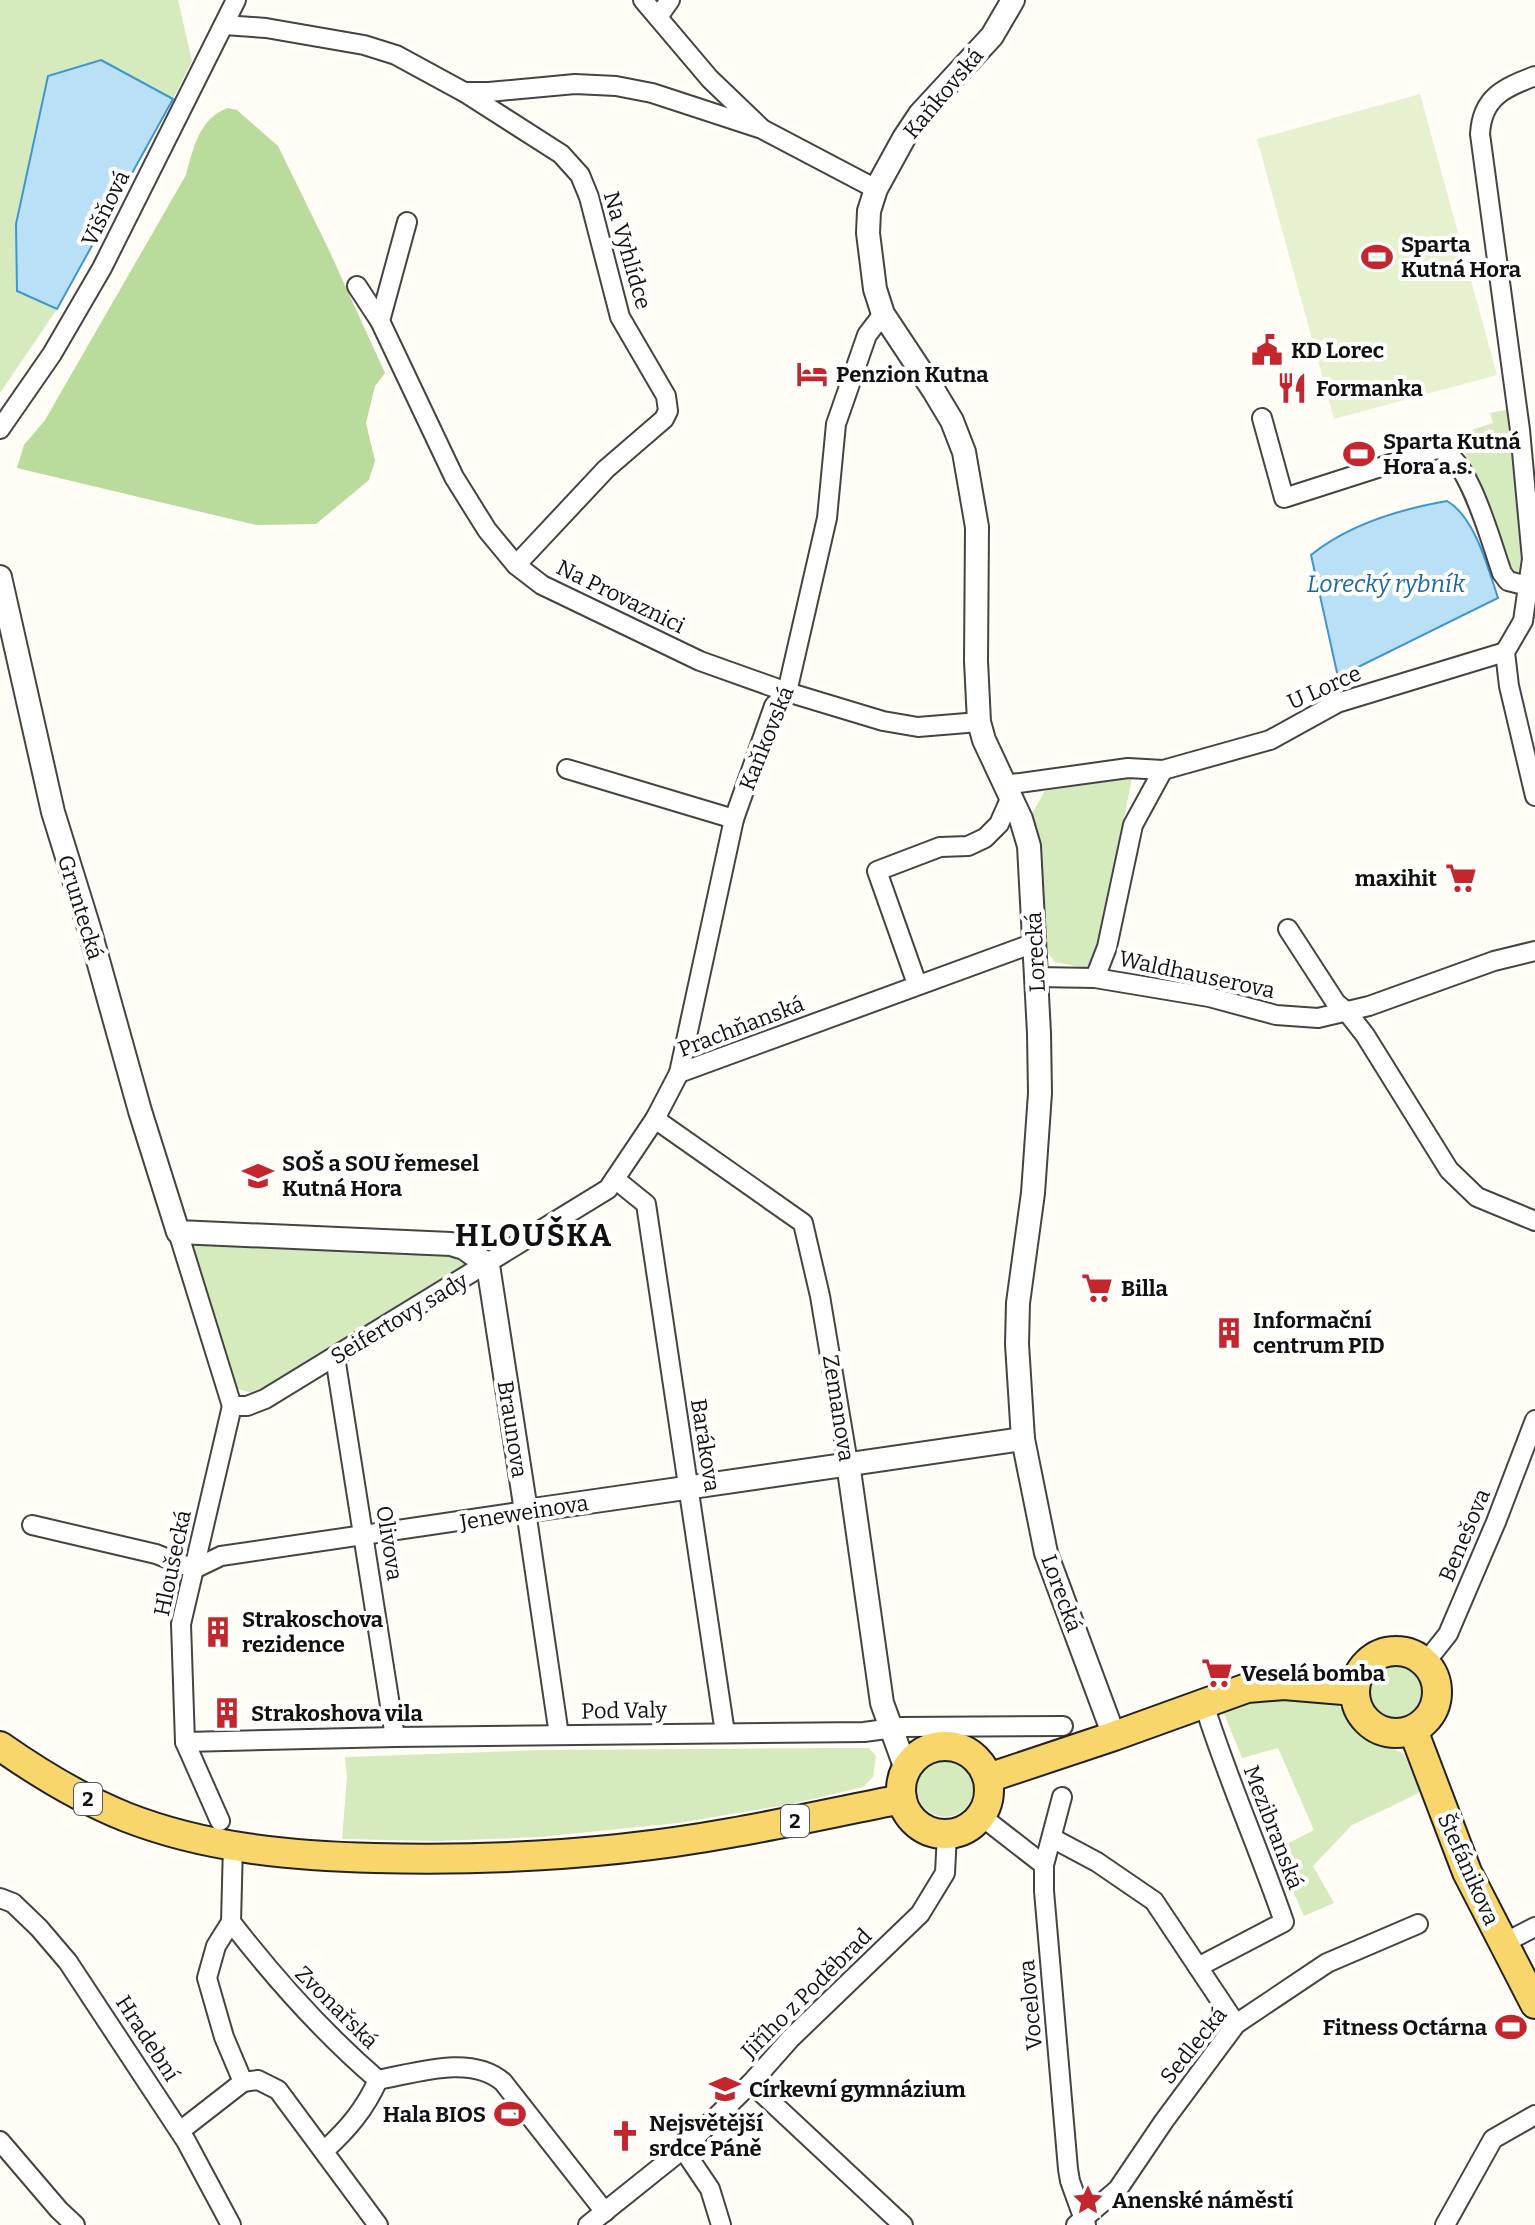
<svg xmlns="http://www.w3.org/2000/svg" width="1535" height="2225" font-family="Bitter,serif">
<rect width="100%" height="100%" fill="#fffdf5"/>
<g fill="#d5ebbd">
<path d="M0,0H178L192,61L173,99L101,60L16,224L17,290L57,309L0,393Z"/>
<path d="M1510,409L1523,563L1519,573L1512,574L1480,485L1456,435L1493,423L1490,413Z"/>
<path d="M1132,778L1094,968L1090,969L1055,962L1048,953L1031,815L1045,791Z"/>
<path d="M193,1242L457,1255L468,1265L255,1394L235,1388L189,1249Z"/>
<circle cx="1395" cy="1692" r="27"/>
<path d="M1269,1693L1336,1703L1367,1736L1404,1754L1420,1790L1417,1794L1352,1825L1313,1866L1334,1903L1304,1916L1275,1850L1314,1830L1278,1748L1242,1758L1223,1711Z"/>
<path d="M822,1748H869L876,1756L873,1777L863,1787L791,1804L678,1823L539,1837L437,1841L342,1839L347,1777L345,1757L546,1750Z"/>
<circle cx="945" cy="1789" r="28"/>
</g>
<path fill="#b9dc9c" d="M228,108L237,110L278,146L328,248L385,373L375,386L366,423L375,461L369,480L316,524L256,525L17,468L24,445L45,420L186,175C193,149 199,118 228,108Z"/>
<path fill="#e6f2cf" d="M1420,94L1497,375L1334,419L1257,139Z"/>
<g fill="#b9e0f7" stroke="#3f96cf" stroke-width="2">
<path d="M101,60L173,99L57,309L17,291L16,224L48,76Z"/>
<path d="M1447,501C1475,517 1488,568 1498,598L1338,677L1311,555C1348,525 1401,509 1447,501Z"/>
</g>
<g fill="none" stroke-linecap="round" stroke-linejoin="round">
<defs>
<g id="minor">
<path d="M643,0L710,79L760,127"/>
<path d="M658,17L670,0"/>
<path d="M224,25L266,28L364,45L396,55L464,92L561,154L580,175L589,197L620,317L666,396L668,411L664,419L606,469L516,565"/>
<path d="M1535,76C1504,88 1482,97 1480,134L1520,430L1532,559L1523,621L1505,652L1509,686L1535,796"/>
<path d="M464,92H489L575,84L616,86L652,93L762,129L876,189"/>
<path d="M357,286L380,321L454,477L487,530L516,565L542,585L700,661L787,692L883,721L918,727L979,722"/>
<path d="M380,321L407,222"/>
<path d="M1262,418L1284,498L1437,449C1468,452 1492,546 1502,573L1508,581L1528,586"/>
<path d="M0,429L52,354L102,268L236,0"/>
<path d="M567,769L734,819"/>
<path d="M1005,785L1128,768L1163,770"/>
<path d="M1288,929L1336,1003L1347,1012L1365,1035L1449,1170L1477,1197L1535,1221"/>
<path d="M1036,977L1095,978L1209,997L1276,1015L1318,1018L1369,1006L1494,961L1535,951"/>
<path d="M1095,978L1107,947L1133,825L1163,770L1270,740L1337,703L1505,652"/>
<path d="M917,984L877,871L940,847L968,846L985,838L999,824L1011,797"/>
<path d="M679,1073L1034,943"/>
<path d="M655,1119L803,1223L820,1296L848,1463"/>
<path d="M615,1179L646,1204L725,1733"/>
<path d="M178,1232L232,1406"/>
<path d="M335,1357L395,1737"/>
<path d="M232,1406H247L265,1399L608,1189L655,1119L679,1073L734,819L774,706L787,692L827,518L836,424L867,335L883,314"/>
<path d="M32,1525L156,1554L194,1569"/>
<path d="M194,1569L221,1556L526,1511L559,1735"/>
<path d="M1425,1663L1448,1634L1496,1522L1535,1420"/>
<path d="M185,1742L395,1737L864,1732L901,1727L1063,1726"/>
<path d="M1062,1797L1044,1865V1891L1068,2169L1070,2181L1086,2225"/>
<path d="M981,1816L1044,1865"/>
<path d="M220,1821L185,1742L181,1624L232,1406"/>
<path d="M1052,1838L1097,1862L1154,1901L1236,2024"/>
<path d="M233,1845L231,1922L216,1946L207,1978L224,2037L243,2082L258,2080L278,2090L378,2225"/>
<path d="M0,1898L13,1903L39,1928L68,1962L186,2141L231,2225"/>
<path d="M231,1922C276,1980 322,2032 378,2080C416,2073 471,2054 503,2082L605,2212"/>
<path d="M1502,1944L1535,1927"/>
<path d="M1198,1967L1284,1922C1259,1849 1227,1778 1204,1704"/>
<path d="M751,2083L903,2225"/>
<path d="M180,2131L243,2082"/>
<path d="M0,2141L59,2210L75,2225"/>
<path d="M683,2149L710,2189L721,2225"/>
<path d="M325,2150C348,2129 365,2109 378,2080"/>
<path d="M588,2225L683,2149L751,2083L791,2038L920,1914L945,1873L947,1834"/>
<path d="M1076,2225L1118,2189L1164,2121L1236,2024L1327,1963L1418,1924"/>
<path d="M1445,2225L1493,2139L1535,2115"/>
</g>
<g id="tertiary">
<path d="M1013,0L992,36L920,114L904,138L876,189L869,211L868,233L875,289L883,314L934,391L952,421L964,452L977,527L976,661L979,722L984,740L1021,819L1029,846L1039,1033L1040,1093L1033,1193L1018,1303L1017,1344L1023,1439L1046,1553L1114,1736"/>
<path d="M0,577L53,812L89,928L140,1111L178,1232L451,1244L464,1248L488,1265L526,1511L1023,1439"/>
<path d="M848,1463L882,1703L906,1769"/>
</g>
<g id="primary">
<circle cx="1396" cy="1692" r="41"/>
<path d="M1413,1730L1467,1872L1535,2004"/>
<path d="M0,1746C40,1774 81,1799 126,1817C205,1848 292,1856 375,1858C494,1861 614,1854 730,1833C788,1823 845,1810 902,1799"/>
<circle cx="945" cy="1790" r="44"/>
<path d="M988,1778L1114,1736L1247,1688L1284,1685L1355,1691"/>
</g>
</defs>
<use href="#minor" stroke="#444" stroke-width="22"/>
<use href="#tertiary" stroke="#444" stroke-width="26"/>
<use href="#primary" stroke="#222" stroke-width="32"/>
<use href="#minor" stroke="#fff" stroke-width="18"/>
<use href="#tertiary" stroke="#fff" stroke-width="22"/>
<use href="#primary" stroke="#f9d66b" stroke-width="28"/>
</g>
<defs>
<symbol id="stadium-bare" viewBox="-9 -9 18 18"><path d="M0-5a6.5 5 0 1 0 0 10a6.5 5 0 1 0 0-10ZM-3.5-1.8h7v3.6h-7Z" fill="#c4262e" stroke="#fff" stroke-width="2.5" paint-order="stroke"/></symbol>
<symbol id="civic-bare" viewBox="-9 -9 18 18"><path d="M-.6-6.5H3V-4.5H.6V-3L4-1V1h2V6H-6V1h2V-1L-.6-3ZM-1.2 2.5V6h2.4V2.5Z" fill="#c4262e" stroke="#fff" stroke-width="2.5" paint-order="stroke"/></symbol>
<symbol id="hotel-bare" viewBox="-9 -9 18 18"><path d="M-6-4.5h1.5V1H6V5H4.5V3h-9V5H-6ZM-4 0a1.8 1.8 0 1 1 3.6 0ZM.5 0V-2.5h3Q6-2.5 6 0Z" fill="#c4262e" stroke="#fff" stroke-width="2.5" paint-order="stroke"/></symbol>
<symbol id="restaurant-bare" viewBox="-9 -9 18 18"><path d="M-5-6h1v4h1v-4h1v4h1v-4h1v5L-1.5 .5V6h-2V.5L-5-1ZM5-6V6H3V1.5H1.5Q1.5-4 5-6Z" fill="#c4262e" stroke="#fff" stroke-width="2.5" paint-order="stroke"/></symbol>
<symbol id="supermarket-bare" viewBox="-9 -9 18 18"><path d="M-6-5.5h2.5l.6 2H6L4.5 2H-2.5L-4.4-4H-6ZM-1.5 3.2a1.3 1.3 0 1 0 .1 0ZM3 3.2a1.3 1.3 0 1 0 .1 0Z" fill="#c4262e" stroke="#fff" stroke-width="2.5" paint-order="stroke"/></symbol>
<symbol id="school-bare" viewBox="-9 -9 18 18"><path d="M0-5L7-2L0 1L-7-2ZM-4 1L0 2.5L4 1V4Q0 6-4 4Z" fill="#c4262e" stroke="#fff" stroke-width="2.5" paint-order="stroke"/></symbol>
<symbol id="building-bare" viewBox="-9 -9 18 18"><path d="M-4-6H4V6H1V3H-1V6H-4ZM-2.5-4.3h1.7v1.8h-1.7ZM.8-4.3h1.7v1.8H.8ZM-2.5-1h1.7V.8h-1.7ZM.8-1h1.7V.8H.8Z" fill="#c4262e" stroke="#fff" stroke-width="2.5" paint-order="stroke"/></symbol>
<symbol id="church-bare" viewBox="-9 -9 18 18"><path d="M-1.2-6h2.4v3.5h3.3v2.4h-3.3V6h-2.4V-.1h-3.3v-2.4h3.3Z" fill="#c4262e" stroke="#fff" stroke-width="2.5" paint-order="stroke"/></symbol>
<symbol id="sight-bare" viewBox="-9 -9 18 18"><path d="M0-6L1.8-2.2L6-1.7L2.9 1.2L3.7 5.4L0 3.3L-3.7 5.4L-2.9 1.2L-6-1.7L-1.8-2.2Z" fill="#c4262e" stroke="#fff" stroke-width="2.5" paint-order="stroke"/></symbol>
</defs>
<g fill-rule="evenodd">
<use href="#stadium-bare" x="1355" y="235" width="44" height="44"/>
<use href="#civic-bare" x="1245" y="328" width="44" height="44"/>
<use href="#hotel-bare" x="790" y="352" width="44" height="44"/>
<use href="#restaurant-bare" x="1270" y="366" width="44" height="44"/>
<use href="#stadium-bare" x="1337" y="432" width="44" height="44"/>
<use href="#supermarket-bare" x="1439" y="856" width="44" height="44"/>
<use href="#school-bare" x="236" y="1154" width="44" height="44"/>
<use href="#supermarket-bare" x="1075" y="1266" width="44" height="44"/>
<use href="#building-bare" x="1207" y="1311" width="44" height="44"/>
<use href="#building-bare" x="196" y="1610" width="44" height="44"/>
<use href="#supermarket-bare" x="1195" y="1651" width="44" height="44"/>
<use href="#building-bare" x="205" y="1691" width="44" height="44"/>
<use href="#stadium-bare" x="1489" y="2005" width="44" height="44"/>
<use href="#school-bare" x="703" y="2067" width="44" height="44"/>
<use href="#stadium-bare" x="488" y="2092" width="44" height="44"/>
<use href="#church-bare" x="603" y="2114" width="44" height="44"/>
<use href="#sight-bare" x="1066" y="2178" width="44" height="44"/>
</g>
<g text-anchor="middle" stroke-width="8" stroke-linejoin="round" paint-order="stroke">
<g fill="#fff" stroke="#585858" stroke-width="2">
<rect x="74" y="1783" width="28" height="32" rx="6"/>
<rect x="781" y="1805" width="28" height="32" rx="6"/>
</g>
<g font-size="20" font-weight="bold" fill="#111">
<text x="88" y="1806">2</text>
<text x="795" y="1828">2</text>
</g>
<g font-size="22" fill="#111" stroke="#fff">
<text transform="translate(943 93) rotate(-50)" y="8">Kaňkovská</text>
<text transform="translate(105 208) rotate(-64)" y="8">Višňová</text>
<text transform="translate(628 250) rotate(74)" y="8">Na Vyhlídce</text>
<text transform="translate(621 596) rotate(26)" y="8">Na Provaznici</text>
<text transform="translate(1324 687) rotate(-24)" y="8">U Lorce</text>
<text transform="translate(766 738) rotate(-68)" y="8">Kaňkovská</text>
<text transform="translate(81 907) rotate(73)" y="8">Gruntecká</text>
<text transform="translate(1035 952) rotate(-93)" y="8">Lorecká</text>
<text transform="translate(1197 974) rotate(12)" y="8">Waldhauserova</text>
<text transform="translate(741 1026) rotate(-21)" y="8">Prachňanská</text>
<text transform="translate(399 1318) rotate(-31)" y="8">Seifertovy sady</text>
<text transform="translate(839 1408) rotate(81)" y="8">Zemanova</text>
<text transform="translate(513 1429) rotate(81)" y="8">Braunova</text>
<text transform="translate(706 1445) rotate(81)" y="8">Barákova</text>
<text transform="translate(524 1512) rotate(-9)" y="8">Jeneweinova</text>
<text transform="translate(1464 1535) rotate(-67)" y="8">Benešova</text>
<text transform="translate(390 1543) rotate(81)" y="8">Olivova</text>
<text transform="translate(172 1563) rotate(-78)" y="8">Hloušecká</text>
<text transform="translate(1062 1593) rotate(70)" y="8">Lorecká</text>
<text transform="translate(624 1710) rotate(-1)" y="8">Pod Valy</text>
<text transform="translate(1274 1827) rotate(69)" y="8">Mezibranská</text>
<text transform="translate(1469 1869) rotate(66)" y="8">Štefánikova</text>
<text transform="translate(806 1993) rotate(-45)" y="8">Jiřího z Poděbrad</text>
<text transform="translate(1030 2005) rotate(-95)" y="8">Vocelova</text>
<text transform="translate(337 2007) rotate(45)" y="8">Zvonařská</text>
<text transform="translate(148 2038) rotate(57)" y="8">Hradební</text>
<text transform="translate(1193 2045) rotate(-51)" y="8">Sedlecká</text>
</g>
<g font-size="22" font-weight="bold" fill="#111" stroke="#fff" text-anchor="start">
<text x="1401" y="252">Sparta<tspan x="1401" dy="25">Kutná Hora</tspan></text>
<text x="1291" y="358">KD Lorec</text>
<text x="836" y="382">Penzion Kutna</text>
<text x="1316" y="396">Formanka</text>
<text x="1383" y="449">Sparta Kutná<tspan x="1383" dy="25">Hora a.s.</tspan></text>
<text x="1437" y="886" text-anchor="end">maxihit</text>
<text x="282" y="1171">SOŠ a SOU řemesel<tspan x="282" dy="25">Kutná Hora</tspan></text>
<text x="1121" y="1296">Billa</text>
<text x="1253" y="1328">Informační<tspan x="1253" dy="25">centrum PID</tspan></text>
<text x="242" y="1627">Strakoschova<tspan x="242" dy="25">rezidence</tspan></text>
<text x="1241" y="1681">Veselá bomba</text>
<text x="251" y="1721">Strakoshova vila</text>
<text x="1487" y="2035" text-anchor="end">Fitness Octárna</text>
<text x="749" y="2097">Církevní gymnázium</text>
<text x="486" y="2122" text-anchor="end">Hala BIOS</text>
<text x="649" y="2131">Nejsvětější<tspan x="649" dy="25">srdce Páně</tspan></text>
<text x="1112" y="2208">Anenské náměstí</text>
</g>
<g font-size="24" font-style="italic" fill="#1768a6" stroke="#fff">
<text x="1386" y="592">Lorecký rybník</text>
</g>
<g font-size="30" font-weight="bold" letter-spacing="2" fill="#111" stroke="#fff">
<text x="534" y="1246">HLOUŠKA</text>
</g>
</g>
</svg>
